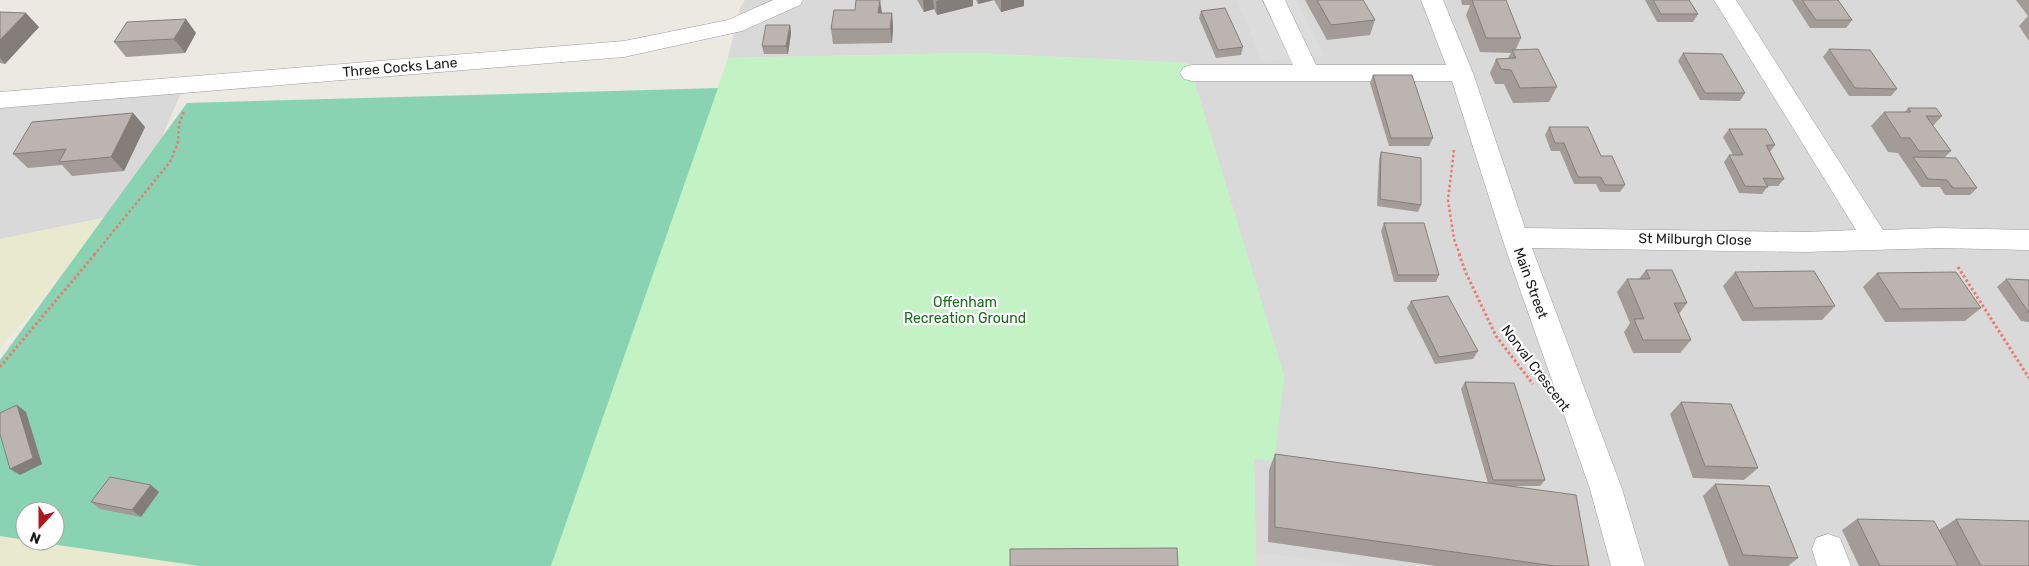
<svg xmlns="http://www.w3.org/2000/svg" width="2029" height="566" font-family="Rubik,sans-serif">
<rect width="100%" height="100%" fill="#ece8e2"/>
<g fill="#dad9d9">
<path d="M745,0H2029V566H1256L1254,458L1274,461L1189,63L976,53L728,58L740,8Z"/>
<path d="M184,86L150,165L113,216L0,239V100Z"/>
</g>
<g fill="#e9e9cf">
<path d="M113,216L0,348V239Z"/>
<path d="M0,530L25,533V541H55L289,566H0Z"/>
</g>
<path fill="#c3f2c4" d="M976,53L1189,63L1284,375L1275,461L1254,459L1256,566H551L728,58Z"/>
<path fill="#89d3b2" d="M718,88L551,566H199L31,541H55V511H25V540L0,536V360L187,103Z"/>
<g fill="#dcdcdc">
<path d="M1237,0H1297L1325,56L1262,61Z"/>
<path d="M1256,552L1356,566H1256Z"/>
</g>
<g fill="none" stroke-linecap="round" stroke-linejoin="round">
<defs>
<g id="minor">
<path d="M773,0H803L800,5L742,31L624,57L0,108V92L624,41L728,20Z"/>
<path d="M1263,0H1285L1316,65H1446L1421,0H1443L1473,73L1525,228L1805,232L1856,230L1714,0H1736L1883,230L1939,228L2029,230V250L1939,248L1805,252L1532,248L1622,489L1645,566H1611L1590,489L1502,238L1452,81H1192L1184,79L1180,73L1184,67L1192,65H1293Z"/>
<path d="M1828,534L1840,538L1851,566H1817L1812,549L1816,538Z"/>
</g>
</defs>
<use href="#minor" stroke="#9d9d9d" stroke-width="1"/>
<g stroke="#e97b76" stroke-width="2.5" stroke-dasharray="2.5 2.5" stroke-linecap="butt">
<path d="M1454,150L1448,200L1454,239L1460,255"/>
<path d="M94,255L170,162L178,142L179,124L184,111"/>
</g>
<g stroke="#e97b76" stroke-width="3" stroke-dasharray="2.5 2.5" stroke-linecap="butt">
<path d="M1459,254L1466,273L1496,336L1533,384"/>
<path d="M1958,267L2029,378"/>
<path d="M0,367L95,254"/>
</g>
<use href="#minor" fill="#fff" fill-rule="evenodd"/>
</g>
<g fill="#a29b97">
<path d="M917,0H973V6L937,15L934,9L924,12Z"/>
<path d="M976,0H1024V6L1001,12L994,0L978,4Z"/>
<path d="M1305,0H1363L1375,20L1370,35L1327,40Z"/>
<path d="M1461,0H1500L1521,38L1516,49L1557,87L1549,102L1513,103L1504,84H1495L1490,73L1496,59L1508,58L1511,53L1480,52L1466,15L1470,5H1462Z"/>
<path d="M1645,0H1689L1698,14L1693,22H1657Z"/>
<path d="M1792,0H1838L1852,20L1846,28H1810Z"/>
<path d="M2016,0H2029V41L2019,26L2028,16Z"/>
<path d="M1201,11L1243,47L1241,55L1216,58L1199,18Z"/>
<path d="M0,12L39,27L5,64L0,63Z"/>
<path d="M882,13H892L893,28L892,43L833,44L831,29Z"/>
<path d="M790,25L791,33L788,54H764L762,46Z"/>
<path d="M196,33L185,53L126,57L114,42Z"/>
<path d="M1829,49L1897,89L1891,96H1849L1823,57Z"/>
<path d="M1683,53L1745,93L1740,101L1700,100L1678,61Z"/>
<path d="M1373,75L1433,138L1429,146H1389L1370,83Z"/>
<path d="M1908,108L1942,116L1933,126L1951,151L1944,158L1977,188L1970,195H1945L1940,187H1921L1898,153L1888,152L1871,126L1884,112H1905Z"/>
<path d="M133,113L145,127L124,171L72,176L62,165L28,168L13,154Z"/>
<path d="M1549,127L1601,156L1625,185L1620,192H1600L1596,184H1574L1560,151H1551L1545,135Z"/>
<path d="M1729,129L1775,145L1770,152L1784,179L1778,186H1768L1762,194L1739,193L1724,162L1729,155H1733L1723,137Z"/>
<path d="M1381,152L1421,205L1418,212L1377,206L1379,160Z"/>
<path d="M1384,223L1439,275L1436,282H1394L1381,231Z"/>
<path d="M1646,270L1687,303L1679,314L1691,340L1680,353H1633L1624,332L1630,323L1617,292L1627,279H1639Z"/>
<path d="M1735,272L1835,306L1822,320L1742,321L1723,286Z"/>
<path d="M1877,273L1981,308L1965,321L1885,322L1863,287Z"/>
<path d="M2006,279L2029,280V322L2021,321L1997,287Z"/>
<path d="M1411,301L1478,351L1473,359L1435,364L1407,308Z"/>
<path d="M1465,382L1545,480L1540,486H1515L1589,566H1436L1268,542L1269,470L1275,454L1488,483L1461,389Z"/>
<path d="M1681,402L1758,468L1744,480L1693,478L1670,414Z"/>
<path d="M1715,484L1798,558L1788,566H1729L1703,496Z"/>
<path d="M151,485L159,492L141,517L100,509L91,502Z"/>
<path d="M1857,519L1939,530L1956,519L2029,566H1859L1842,530Z"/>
</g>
<g fill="#847e7b">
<path d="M880,0L882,13H878Z"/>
<path d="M923,0H933L934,9L924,12Z"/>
<path d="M939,0H973V6L937,15L936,1Z"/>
<path d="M978,0H994L978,4Z"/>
<path d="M1001,0H1024V6L1001,12Z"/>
<path d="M26,13L39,27L5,64L0,58V40Z"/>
<path d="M892,13L893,28L892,43L890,29Z"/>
<path d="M186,19L196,33L185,53L174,39Z"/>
<path d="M790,25L791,33L788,54L786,46Z"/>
<path d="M133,113L145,127L124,171L111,157Z"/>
<path d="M17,405L26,412L42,464L20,475L10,469Z"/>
<path d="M151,485L159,492L141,517L132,510Z"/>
</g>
<g fill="#bcb4b0" stroke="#847e7b">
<path d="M856,0H880L878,13H892L890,29H831L834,10H855Z"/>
<path d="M1317,0H1363L1375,20L1331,25Z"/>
<path d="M1472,0H1506L1521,38H1486Z"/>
<path d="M1653,0H1689L1698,14H1661Z"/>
<path d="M1802,0H1838L1852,20H1816Z"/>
<path d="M1225,8L1243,47L1218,50L1201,11Z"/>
<path d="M0,12L26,13L0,40Z"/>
<path d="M186,19L174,39L114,42L127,22Z"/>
<path d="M766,25H790L786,46H762Z"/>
<path d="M1538,49L1557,87L1520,88L1511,70L1501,69L1496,59L1516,58L1512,50Z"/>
<path d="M1829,49L1870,50L1897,89L1855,88Z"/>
<path d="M1683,53L1722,54L1745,93H1705Z"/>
<path d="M1373,75H1412L1433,138H1391Z"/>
<path d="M1908,108H1936L1942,116H1926L1951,151H1919L1910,138H1901L1884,112H1911Z"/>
<path d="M133,113L111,157L59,162L66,149L13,154L32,122Z"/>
<path d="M1549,127H1588L1601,156H1612L1625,185H1605L1601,177H1578L1564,143H1555Z"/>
<path d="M1729,129H1766L1775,145H1766L1784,179L1763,178L1768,187L1745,186L1729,155H1743Z"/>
<path d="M1381,152L1421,158V205L1380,199Z"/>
<path d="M1913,157L1956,158L1977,188H1953L1947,180L1928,179Z"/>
<path d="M1384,223H1424L1439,275H1398Z"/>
<path d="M1646,270H1672L1687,303H1674L1691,340H1643L1634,319H1644L1627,279H1650Z"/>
<path d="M1814,271L1835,306L1754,308L1735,272Z"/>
<path d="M1956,272L1981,308L1900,309L1877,273Z"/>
<path d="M2006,279L2029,280V313Z"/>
<path d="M1448,296L1478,351L1439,357L1411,301Z"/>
<path d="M1465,382L1514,383L1545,480H1493Z"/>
<path d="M1681,402L1731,404L1758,468L1705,466Z"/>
<path d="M17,405L33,458L10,469L0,434V413Z"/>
<path d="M1275,454L1576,495L1589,566H1555L1275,527Z"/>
<path d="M110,477L151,485L132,510L91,502Z"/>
<path d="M1715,484L1769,486L1798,558L1743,555Z"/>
<path d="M1857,519L1934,521L1958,566H1880Z"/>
<path d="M1956,519L2029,521V566H1981Z"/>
<path d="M1177,548L1178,566H1010V549Z"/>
</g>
<g text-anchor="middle" stroke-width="4.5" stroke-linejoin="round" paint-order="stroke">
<g font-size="14" fill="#1c1c1c" stroke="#fff">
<text transform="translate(400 67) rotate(-5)" y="5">Three Cocks Lane</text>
<text transform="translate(1695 239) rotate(1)" y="5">St Milburgh Close</text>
<text transform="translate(1531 283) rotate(70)" y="5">Main Street</text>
<text transform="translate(1536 368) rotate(53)" y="5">Norval Crescent</text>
</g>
<g font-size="14" fill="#176c19" stroke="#fff">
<text x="965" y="307">Offenham<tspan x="965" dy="16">Recreation Ground</tspan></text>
</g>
</g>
<g transform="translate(40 526) rotate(201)"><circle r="24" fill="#ffffff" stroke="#a4a4a4"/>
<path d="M0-4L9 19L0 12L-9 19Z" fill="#b1161f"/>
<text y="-8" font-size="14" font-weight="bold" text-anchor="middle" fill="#1c1c1c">N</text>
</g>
</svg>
